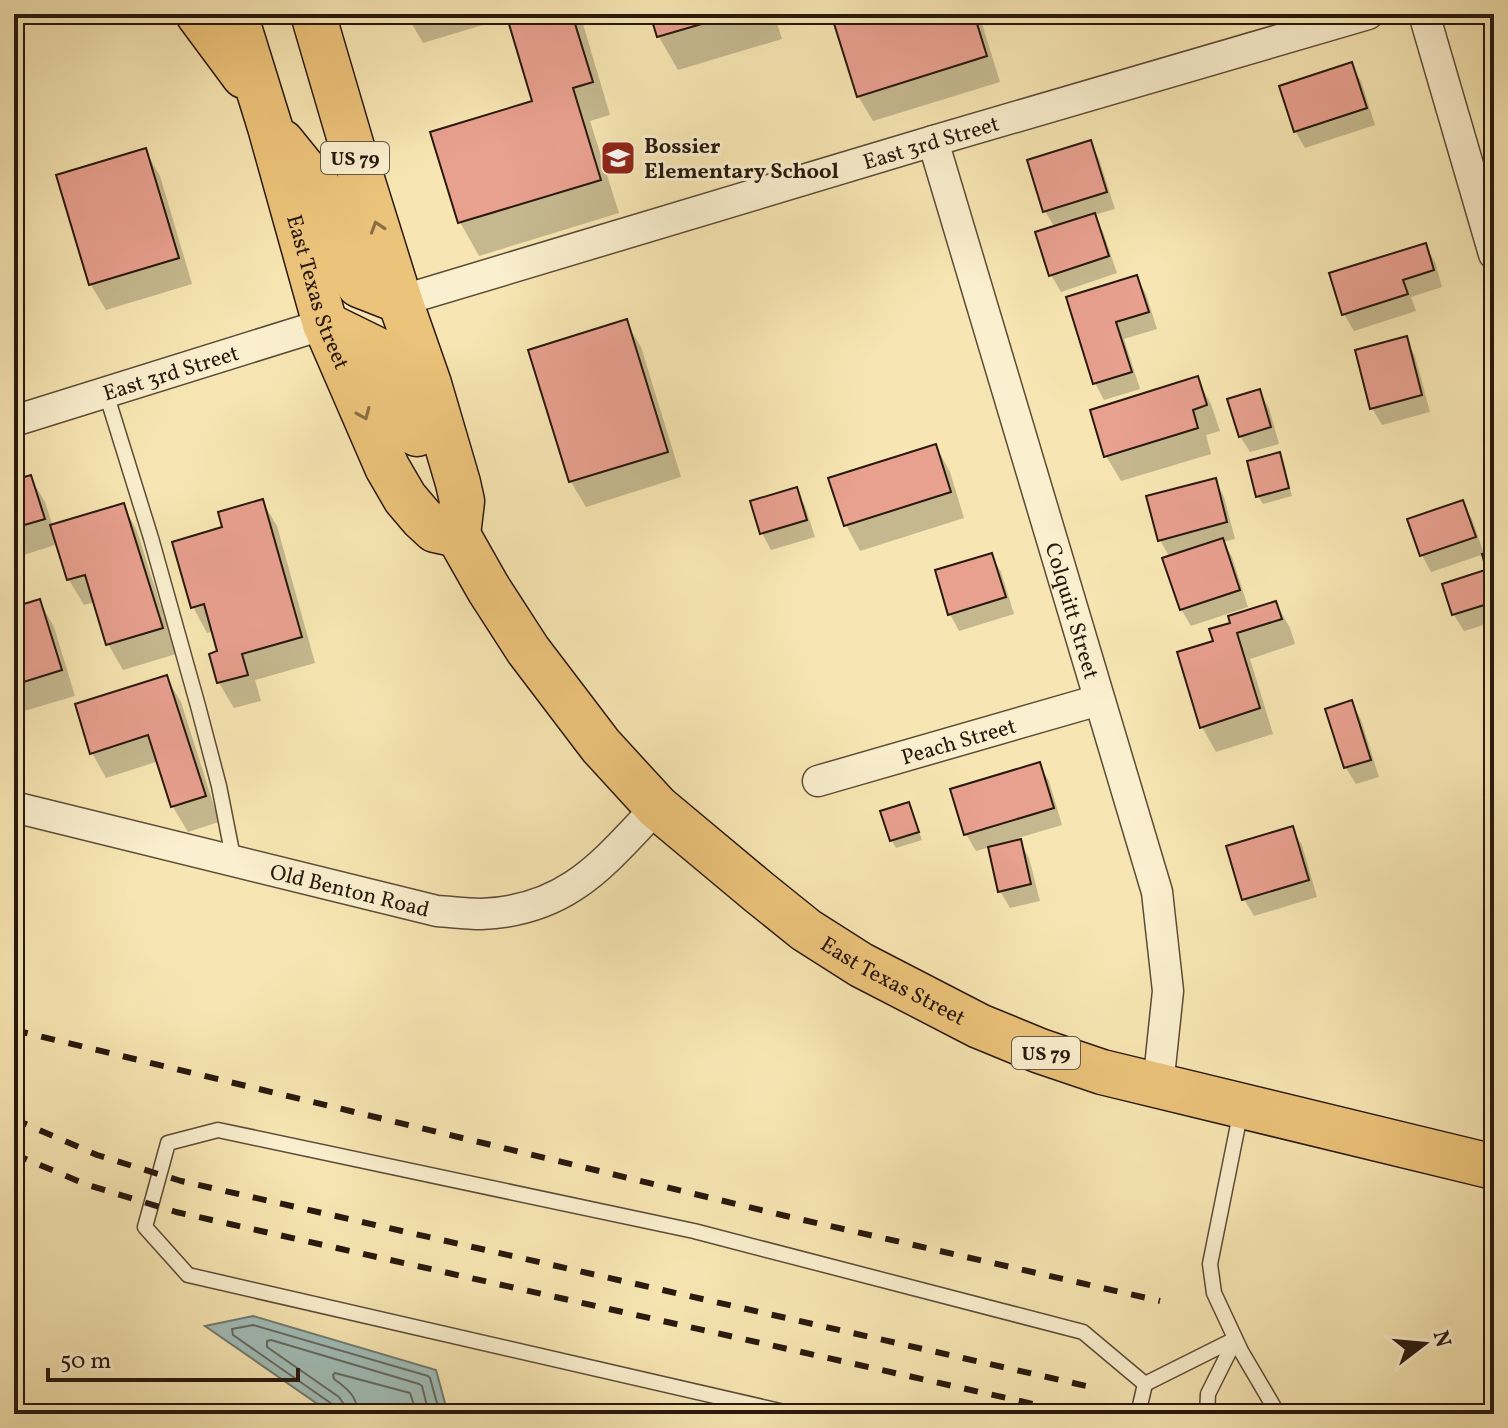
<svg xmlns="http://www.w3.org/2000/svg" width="1508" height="1428" font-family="Vollkorn,serif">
<rect width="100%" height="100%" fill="#f7e6b3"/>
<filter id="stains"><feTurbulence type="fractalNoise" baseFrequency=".0025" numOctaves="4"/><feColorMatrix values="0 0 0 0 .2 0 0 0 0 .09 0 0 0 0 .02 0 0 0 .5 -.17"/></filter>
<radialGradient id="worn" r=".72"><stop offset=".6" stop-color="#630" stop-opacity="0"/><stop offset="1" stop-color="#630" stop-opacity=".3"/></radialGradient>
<path fill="#a1bdb7" stroke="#717b73" stroke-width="2" d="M253,1316L436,1370L448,1414H332L205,1326Z"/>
<g fill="#0003">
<path d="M406,14H580L610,115L590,121L619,213L479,256L460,222L535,103L509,17L423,43Z"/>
<path d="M652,14H774L782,39L678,70L659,37Z"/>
<path d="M833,14H979L1000,82L873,121L858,96Z"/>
<path d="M1351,65L1361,81L1375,125L1305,148L1295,131Z"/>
<path d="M1090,142L1099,159L1115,209L1094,215L1103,232L1117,273L1061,292L1051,275L1055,228L1045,211Z"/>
<path d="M145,150L160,176L192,284L106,310L91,285L58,177Z"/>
<path d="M1425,245L1435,262L1442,287L1411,297L1416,311L1354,331L1344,314L1331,274Z"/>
<path d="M1137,278L1146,294L1157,329L1124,339L1140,389L1104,400L1095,383L1069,299Z"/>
<path d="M626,322L641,347L681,477L586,507L571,482L531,351Z"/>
<path d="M1406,339L1415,356L1430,412L1382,425L1372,408Z"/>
<path d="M1197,379L1211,404L1220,431L1206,435L1211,454L1121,481L1106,456Z"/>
<path d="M1259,392L1269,408L1279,444L1250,452L1240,436Z"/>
<path d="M936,446L950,472L964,518L860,551L846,525Z"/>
<path d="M1279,455L1283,462L1292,496L1263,504L1258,496Z"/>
<path d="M30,477L45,502L53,527L123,505L137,531L176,654L123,670L108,644L95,602L84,605L69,580L58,544L14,558V482Z"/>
<path d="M1215,480L1224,497L1235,539L1223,542L1232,557L1248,607L1191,626L1181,609L1170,558L1160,540Z"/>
<path d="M796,490L805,506L815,537L771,550L762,533Z"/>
<path d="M262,501L277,526L315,663L255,680L261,701L234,708L219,683L211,655L220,652L214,631L207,633L193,607L225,528Z"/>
<path d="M1462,502L1472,519L1484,554L1431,572L1422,555Z"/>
<path d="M1494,553V586L1492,587L1494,591V622L1464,631L1454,615L1445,585L1484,572L1493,585L1485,556Z"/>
<path d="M991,555L1001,572L1014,614L959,631L950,614Z"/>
<path d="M14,590L19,607L39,601L54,627L75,696L14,714Z"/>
<path d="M1276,603L1290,628L1295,644L1250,659L1273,734L1216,752L1202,727L1233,624Z"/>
<path d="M166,677L181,702L219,822L188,832L173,807L159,761L106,778L92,753Z"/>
<path d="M1352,703L1361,720L1379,777L1356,784L1346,768L1328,710Z"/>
<path d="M1039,765L1049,781L1062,825L1018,838L1029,858L1040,901L1010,908L1000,891L990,847L976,851L966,834L953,791Z"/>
<path d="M908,805L912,812L922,840L896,848L892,841L883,813Z"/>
<path d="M1292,829L1302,845L1317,897L1254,916L1244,899Z"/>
</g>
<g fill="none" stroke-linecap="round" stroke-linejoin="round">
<g stroke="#646a62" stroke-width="2">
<path d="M336,1414L335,1409L332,1404L233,1335L232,1329L253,1325L428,1376L430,1378L440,1414"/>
<path d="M346,1414L345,1406L339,1397L267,1347V1341L271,1340L419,1384L422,1386L429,1414"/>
<path d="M358,1414C357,1396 348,1389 334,1379L333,1375L335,1373L410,1393L417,1414"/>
</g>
</g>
<g fill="#e8a08f" stroke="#28180e" stroke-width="2">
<path d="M506,14H572L593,82L573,88L601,180L458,223L430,132L532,101Z"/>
<path d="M650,14H736L657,37Z"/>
<path d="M831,14H974L987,56L857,97Z"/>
<path d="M1352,62L1367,108L1294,132L1279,86Z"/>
<path d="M1091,140L1107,192L1043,212L1027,160Z"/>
<path d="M146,148L179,258L89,285L56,175Z"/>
<path d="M1095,213L1109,256L1049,276L1035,232Z"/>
<path d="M1426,243L1434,270L1403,280L1408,294L1342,315L1329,273Z"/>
<path d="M1137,275L1149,312L1116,322L1132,372L1093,384L1066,297Z"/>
<path d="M627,319L668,452L569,482L528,350Z"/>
<path d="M1407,336L1422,395L1370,409L1355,350Z"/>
<path d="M1198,376L1207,405L1193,410L1198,428L1104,457L1090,410Z"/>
<path d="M1260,389L1271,427L1239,437L1227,399Z"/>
<path d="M936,444L951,492L844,526L828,478Z"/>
<path d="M1280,452L1289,488L1256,497L1247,461Z"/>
<path d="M31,475L45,519L14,528V480Z"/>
<path d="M1216,478L1227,522L1158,541L1146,496Z"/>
<path d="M797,487L807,520L760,534L750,501Z"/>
<path d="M263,499L302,637L242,654L248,675L217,683L209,654L217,651L204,604L191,608L172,542L222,527L218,512Z"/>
<path d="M1463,500L1476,537L1420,556L1407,519Z"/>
<path d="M124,503L163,628L106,645L85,575L67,580L50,525Z"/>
<path d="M1223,538L1240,590L1180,610L1162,558Z"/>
<path d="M1494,551V578L1489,579L1482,554Z"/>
<path d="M992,553L1006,597L948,615L935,570Z"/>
<path d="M1485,570L1494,602L1452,615L1442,584Z"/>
<path d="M40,599L62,670L14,685V607Z"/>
<path d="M1276,601L1282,619L1237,633L1260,708L1200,728L1177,652L1213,641L1209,629L1230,623L1228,616Z"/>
<path d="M167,675L206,796L171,807L148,735L90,754L75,704Z"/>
<path d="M1352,700L1371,760L1344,768L1325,709Z"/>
<path d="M1040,762L1054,808L964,835L950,789Z"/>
<path d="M1494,791V825L1484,795Z"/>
<path d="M909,802L919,832L890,841L880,811Z"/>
<path d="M1293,826L1309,880L1242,900L1226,846Z"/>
<path d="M1021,839L1031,884L998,892L988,847Z"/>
</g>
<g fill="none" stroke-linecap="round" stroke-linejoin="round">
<defs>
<g id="lane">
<path d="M106,393L151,538L198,706L219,786L234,862"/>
<path d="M1241,1110L1210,1264L1214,1293L1241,1351L1278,1414"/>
<path d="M1145,1384L1235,1339"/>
<path d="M793,1414L188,1275L145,1227L168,1143L218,1130L694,1231L1083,1332L1145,1384"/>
<path d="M1138,1414L1145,1384"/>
<path d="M1207,1414L1208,1394L1235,1340"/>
</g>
<g id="street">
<path d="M1424,14L1494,254"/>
<path id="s1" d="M933,141L1157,892L1168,991L1158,1086"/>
<path id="s2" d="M400,301L933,141L1368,14"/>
<path id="s3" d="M14,421L325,324"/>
<path id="s4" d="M818,781L1099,700"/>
<path id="s5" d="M14,807L437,911C452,912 467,914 481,914C567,911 603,864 657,807"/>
</g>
<g id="primary">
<path d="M198,14L244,76"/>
<path id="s6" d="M235,14L270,127L325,324L387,467L405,498L422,518L435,530L458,535"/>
<path id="s7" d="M313,14L352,147L400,301L429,384L458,483L462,501L458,535L488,588L528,650L601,746L657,807L760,893L806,930L861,965L979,1026L1040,1051L1102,1072L1494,1167"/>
<path d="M282,142L329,200L359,285L400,301"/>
<path d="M325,324L384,353L417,434"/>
</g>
</defs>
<use href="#lane" stroke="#5c4c37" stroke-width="17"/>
<use href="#street" stroke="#5c4c37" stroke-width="33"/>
<use href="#primary" stroke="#28180e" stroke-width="47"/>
<use href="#lane" stroke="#faefce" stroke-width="14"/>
<use href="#street" stroke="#faefce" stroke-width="30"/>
<use href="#primary" stroke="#ecc37a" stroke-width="44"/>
<g stroke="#28180e" stroke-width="6" stroke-dasharray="14 14" stroke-linecap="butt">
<path d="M14,1030L786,1216L1160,1301"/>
<path d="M14,1119L97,1155L181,1181L1091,1387"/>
<path d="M14,1154L85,1184L176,1212L1078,1414"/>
</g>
</g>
<defs><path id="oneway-chevron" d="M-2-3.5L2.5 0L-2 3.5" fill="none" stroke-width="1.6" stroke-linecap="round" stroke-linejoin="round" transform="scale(2)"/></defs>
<g stroke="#8a6e44">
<use href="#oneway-chevron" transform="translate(377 227) rotate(-108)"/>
<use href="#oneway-chevron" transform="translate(364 414) rotate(67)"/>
</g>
<defs>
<symbol id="school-square" viewBox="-11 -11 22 22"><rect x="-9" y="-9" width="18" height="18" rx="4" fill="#8f2418" stroke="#faefce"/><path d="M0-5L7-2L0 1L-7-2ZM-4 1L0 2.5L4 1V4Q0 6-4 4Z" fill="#fff"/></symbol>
</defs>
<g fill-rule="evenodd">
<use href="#school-square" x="598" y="138" width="40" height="40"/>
</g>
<g text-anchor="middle" stroke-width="6" stroke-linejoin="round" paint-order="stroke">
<g fill="#faefce" stroke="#675848" stroke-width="2">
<rect x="321" y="142" width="68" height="32" rx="6"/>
<rect x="1012" y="1037" width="68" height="32" rx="6"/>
</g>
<g font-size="20" font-weight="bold" fill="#28180e">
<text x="355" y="165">US 79</text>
<text x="1046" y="1060">US 79</text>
</g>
<g font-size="22" fill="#28180e" stroke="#faefce">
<text dy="8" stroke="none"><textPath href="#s2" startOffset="554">East 3rd Street</textPath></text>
<text dy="8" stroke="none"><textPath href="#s6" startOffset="290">East Texas Street</textPath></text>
<text dy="8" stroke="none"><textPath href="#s3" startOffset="164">East 3rd Street</textPath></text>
<text dy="8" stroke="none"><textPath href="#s1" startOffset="490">Colquitt Street</textPath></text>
<text dy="8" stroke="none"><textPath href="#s4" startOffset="146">Peach Street</textPath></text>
<text dy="8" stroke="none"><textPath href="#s5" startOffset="346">Old Benton Road</textPath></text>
<text dy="8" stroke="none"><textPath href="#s7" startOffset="1176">East Texas Street</textPath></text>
</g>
<g font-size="22" font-weight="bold" fill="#28180e" stroke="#faefce" text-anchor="start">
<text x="644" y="153">Bossier<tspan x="644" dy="25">Elementary School</tspan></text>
</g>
</g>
<rect width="1508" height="1428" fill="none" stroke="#f7e6b3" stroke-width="48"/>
<rect x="16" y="16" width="1476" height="1396" fill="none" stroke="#28180e" stroke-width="4"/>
<rect x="24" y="24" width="1460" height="1380" fill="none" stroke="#28180e" stroke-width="2"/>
<g transform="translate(1424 1344) rotate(74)" stroke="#faefce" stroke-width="6" paint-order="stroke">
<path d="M0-6L14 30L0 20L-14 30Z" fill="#28180e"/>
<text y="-12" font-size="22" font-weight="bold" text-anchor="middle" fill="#28180e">N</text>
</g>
<path d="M48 1368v12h250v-12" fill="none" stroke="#28180e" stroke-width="4"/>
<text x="60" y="1368" font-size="24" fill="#28180e" stroke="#faefce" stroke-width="6" paint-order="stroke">50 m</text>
<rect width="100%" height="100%" filter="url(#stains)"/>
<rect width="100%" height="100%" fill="url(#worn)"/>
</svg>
